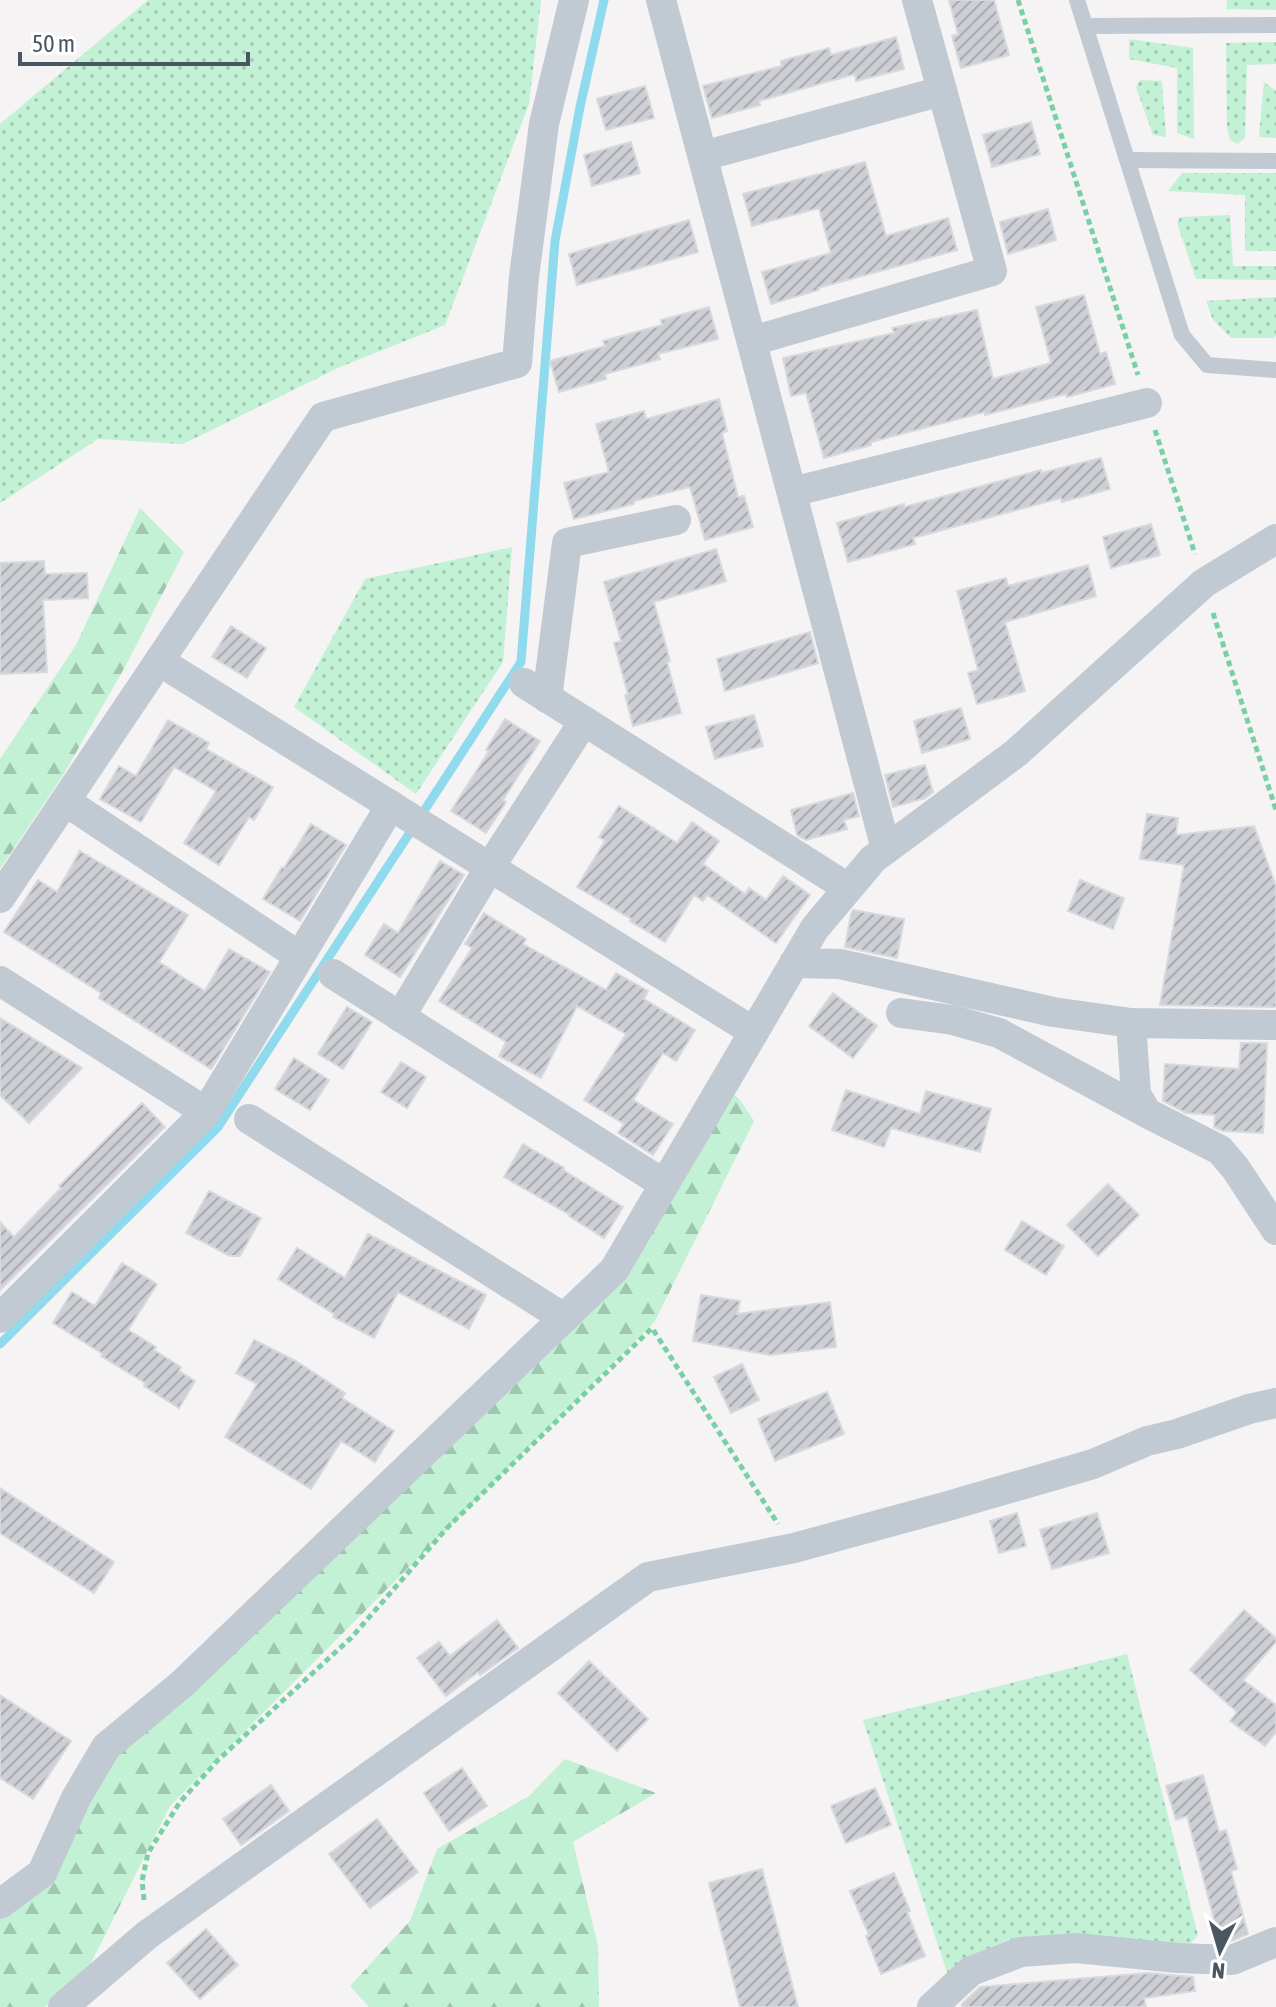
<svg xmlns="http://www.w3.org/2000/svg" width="1276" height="2007" font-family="'Asap Condensed',sans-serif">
<defs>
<pattern id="grass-dots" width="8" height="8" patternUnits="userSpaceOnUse" patternTransform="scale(2)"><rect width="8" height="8" fill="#c3f1d5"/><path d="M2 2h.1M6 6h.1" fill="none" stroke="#a0c6b0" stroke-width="1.8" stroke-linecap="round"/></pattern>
<pattern id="forest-firs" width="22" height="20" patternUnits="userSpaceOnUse" patternTransform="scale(2)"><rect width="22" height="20" fill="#c3f1d5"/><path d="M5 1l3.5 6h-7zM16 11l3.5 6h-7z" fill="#a0c6b0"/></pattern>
<pattern id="building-hatch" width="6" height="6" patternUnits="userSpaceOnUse" patternTransform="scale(2)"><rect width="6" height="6" fill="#cdcfd5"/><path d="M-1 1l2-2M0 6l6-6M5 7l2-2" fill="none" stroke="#a8abb0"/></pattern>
</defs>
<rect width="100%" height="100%" fill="#f5f3f3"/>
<g fill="url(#grass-dots)">
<path d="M148,0H541L529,104L445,325L340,367L183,444L98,439L0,503V124Z"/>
<path d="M1227,0H1276V10L1226,9Z"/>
<path d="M1129,39L1193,48L1194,139L1177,133V68L1129,59Z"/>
<path d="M1276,42V64L1247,65L1245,137L1238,144L1230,140L1227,127L1226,43Z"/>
<path d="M1140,80L1162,81L1166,137L1153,135L1136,87Z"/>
<path d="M1264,82L1276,91V138L1259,137Z"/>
<path d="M1182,173H1276V251H1245V195L1168,191Z"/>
<path d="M1230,215L1233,266H1276V280L1196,279L1177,223L1180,217Z"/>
<path d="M1276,297V336L1273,338H1231L1213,320L1206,301Z"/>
<path d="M512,547L503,662L416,794L294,707L365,579Z"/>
<path d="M1127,1654L1198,1935L1189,1945L948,1975L863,1720Z"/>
</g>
<g fill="url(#forest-firs)">
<path d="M140,508L184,552L126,665L62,777L0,869V759L76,645Z"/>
<path d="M723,1084L740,1100L754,1121L655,1321L170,1806L90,1965L45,2007H0V1914L118,1737L614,1270Z"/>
<path d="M565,1759L656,1793L573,1842L598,1946L599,2007H369L350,1986L410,1921L437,1849L529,1796Z"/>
</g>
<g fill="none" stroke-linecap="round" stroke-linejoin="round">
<path stroke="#90daee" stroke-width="9" d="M0,1344L218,1127L521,662L555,241L580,107L604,0"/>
</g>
<g fill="url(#building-hatch)" stroke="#d7d9de" stroke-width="2">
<path d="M949,0H994L1009,55L961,68L952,36L958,34Z"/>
<path d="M896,37L904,69L856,81L855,74L759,101L760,105L712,118L703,86L782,66L781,61L829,48L831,55Z"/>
<path d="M645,86L654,118L606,130L597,99Z"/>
<path d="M1031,122L1040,154L992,167L983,135Z"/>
<path d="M631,142L640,173L592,186L584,155Z"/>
<path d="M865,162L886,236L948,218L957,250L818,288L819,290L771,304L762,272L831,253L819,208L752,226L743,194Z"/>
<path d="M1048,209L1056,240L1008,254L1000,222Z"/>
<path d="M689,220L698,252L577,285L569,254Z"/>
<path d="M1084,295L1100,354L1106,352L1115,384L1067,397L1066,394L985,415V412L871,442V445L824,458L806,393L791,396L783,358L894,333L892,328L977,310L993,379L1051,363L1036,307Z"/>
<path d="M709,307L718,339L658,354L660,359L605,374L606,379L559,392L550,361L605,346L603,341L662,325L661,320Z"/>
<path d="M719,399L727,431L722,433L738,497L744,496L753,527L705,540L690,487L634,501V504L574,519L564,483L609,472L596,424L644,411L646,419Z"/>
<path d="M1101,458L1110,489L1062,502L1061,498L913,538L915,544L848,562L837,523L904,504V507L1041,470V473Z"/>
<path d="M1151,524L1160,555L1111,568L1103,537Z"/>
<path d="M716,549L726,581L654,602L670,661L667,662L681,713L633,726L625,695L628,694L614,643L621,641L604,582Z"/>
<path d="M44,561L45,574L87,573L88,598L43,600L47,672L0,674V563Z"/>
<path d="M1088,565L1096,596L1005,622L1025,691L977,704L968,673L978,670L957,591L1006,578L1008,586Z"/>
<path d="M231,626L266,648L247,678L212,657Z"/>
<path d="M810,632L818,663L725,691L717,659Z"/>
<path d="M961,708L970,739L922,753L914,721Z"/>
<path d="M754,715L763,746L715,759L706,727Z"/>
<path d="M505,719L540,741L503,800L506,802L486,833L451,811L489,751L486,750Z"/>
<path d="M168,720L209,743L206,749L273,787L254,820L249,817L219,865L184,843L216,791L174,767L141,822L100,799L119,766L136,776Z"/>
<path d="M925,765L933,792L925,798L893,807L885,775Z"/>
<path d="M853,793L859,816L844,820L847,829L806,840L797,835L791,810Z"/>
<path d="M619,806L677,843L692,822L719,841L703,864L745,894L749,888L766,900L783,876L810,895L776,943L707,895L703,901L694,895L665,942L630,921L631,919L577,887L605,841L599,837Z"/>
<path d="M1147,814L1178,818L1176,835L1254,826L1276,886V1007L1160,1005L1184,865L1140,859Z"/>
<path d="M311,824L346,845L300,921L263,899L282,867L284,868Z"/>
<path d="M80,851L188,915L159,962L181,976L205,991L229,949L270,972L211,1069L99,998L101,993L4,932L38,880L57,892Z"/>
<path d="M440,861L464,875L400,977L365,955L384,924L398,933Z"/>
<path d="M1080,880L1124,898L1113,929L1068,911Z"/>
<path d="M853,910L904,919L897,958L845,947L851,914Z"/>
<path d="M484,913L526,939L523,944L606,990L616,973L648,991L644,999L695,1030L676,1061L663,1053L633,1100L673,1124L653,1155L618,1133L624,1124L584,1100L626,1034L577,1006L541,1078L499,1056L506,1042L439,1001L472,948L465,944Z"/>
<path d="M833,993L877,1026L853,1058L809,1026Z"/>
<path d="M347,1007L372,1022L343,1069L318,1054Z"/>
<path d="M0,1018L82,1068L29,1123L0,1095Z"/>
<path d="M1241,1043H1267L1263,1133L1223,1131L1214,1127L1215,1115L1186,1113L1163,1101L1165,1064L1239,1069Z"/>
<path d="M294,1058L329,1080L310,1110L275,1089Z"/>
<path d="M401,1062L426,1077L407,1108L381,1092Z"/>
<path d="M846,1090L920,1114L926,1091L991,1109L980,1152L891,1128L884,1147L832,1130Z"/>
<path d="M142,1103L165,1127L0,1290V1222L14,1237L61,1188L59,1186Z"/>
<path d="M523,1144L564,1168L563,1170L623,1207L604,1238L569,1216L570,1215L504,1177Z"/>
<path d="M1108,1184L1139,1215L1098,1256L1067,1225Z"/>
<path d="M209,1191L261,1218L240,1256H230L186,1233Z"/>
<path d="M1022,1221L1064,1246L1046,1275L1005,1250Z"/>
<path d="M368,1234L486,1295L469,1329L398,1292L374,1338L333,1317L334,1314L278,1279L297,1248L345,1278Z"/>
<path d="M122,1263L157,1284L128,1330L156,1347L154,1350L181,1367L179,1371L195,1381L179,1408L144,1386L145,1383L101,1356L103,1354L53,1323L72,1292L95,1306Z"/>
<path d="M701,1295L740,1301L737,1314L830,1302L836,1347L770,1355L693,1341Z"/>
<path d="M254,1340L296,1361L345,1393L342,1398L394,1431L375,1462L341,1441L311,1489L225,1437L257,1384L236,1373Z"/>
<path d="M742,1364L759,1400L731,1413L714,1377Z"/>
<path d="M827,1392L844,1434L775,1461L758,1419Z"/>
<path d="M0,1488L114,1562L94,1593L0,1533Z"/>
<path d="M1017,1513L1026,1546L999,1553L990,1521Z"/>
<path d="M1097,1513L1109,1553L1052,1569L1040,1530Z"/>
<path d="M1244,1610L1276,1638V1642L1243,1680L1276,1705V1732L1265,1746L1230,1721L1237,1712L1190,1670Z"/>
<path d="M497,1620L518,1648L480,1675L478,1672L446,1696L417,1658L439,1642L450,1656Z"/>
<path d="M589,1661L648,1719L617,1751L558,1693Z"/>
<path d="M0,1695L71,1741L33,1799L0,1778Z"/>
<path d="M462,1768L487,1806L449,1831L424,1793Z"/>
<path d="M1203,1775L1219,1832L1226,1830L1237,1869L1231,1871L1248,1934L1229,1942H1220L1187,1816L1176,1820L1166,1786Z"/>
<path d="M271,1785L289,1811L241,1845L223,1819Z"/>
<path d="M875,1788L891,1825L846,1843L831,1806Z"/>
<path d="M377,1819L418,1872L370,1908L329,1854Z"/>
<path d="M762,1869L798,2007H740L709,1883Z"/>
<path d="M894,1873L910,1911L907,1912L925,1956L881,1974L866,1936L869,1935L850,1891Z"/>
<path d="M206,1929L238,1965L200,1999L167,1963Z"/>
<path d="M1148,1973L1193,1977L1195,1991L1144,1998L1146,2007H962V2004L980,1987Z"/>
</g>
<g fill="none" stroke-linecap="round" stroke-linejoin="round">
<g stroke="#7ad0a6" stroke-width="5" stroke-dasharray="6 4" stroke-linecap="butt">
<path d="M1018,0L1138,375"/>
<path d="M1155,430L1195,554"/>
<path d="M1213,613L1276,810"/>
<path d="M144,1900L142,1881L148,1853L180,1802L218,1760L351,1638L447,1528L652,1328L778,1524"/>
</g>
<g stroke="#c1cad2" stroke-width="16">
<path d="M1077,0L1182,335L1207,365L1276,370"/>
<path d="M1085,26L1276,25"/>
<path d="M1127,160L1276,161"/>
</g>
<g stroke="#c1cad2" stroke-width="30">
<path d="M661,0L886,849"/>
<path d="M703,156L942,91"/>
<path d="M752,341L992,271L917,0"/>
<path d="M792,492L1147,403"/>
<path d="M159,661L754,1032"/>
<path d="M524,683L848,888"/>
<path d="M547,698L567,543L676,520"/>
<path d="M65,801L299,956"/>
<path d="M0,898L323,417L517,363L524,277L544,124L574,0"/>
<path d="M794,963L840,964L1053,1012L1131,1023L1276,1025"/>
<path d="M333,974L664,1184"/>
<path d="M0,981L206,1112L391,805"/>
<path d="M901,1013L953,1020L999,1033L1147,1113"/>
<path d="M400,1017L490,867L584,721"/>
<path d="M1131,1023L1136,1094L1147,1113L1220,1150L1236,1169L1276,1230"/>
<path d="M249,1119L564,1318"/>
<path d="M0,1318L206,1112"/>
<path d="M0,1904L42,1873L76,1798L106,1747L182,1684L614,1270L815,928L873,859L1016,753L1204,583L1276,539"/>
<path d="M63,2007L147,1935L648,1577L794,1548L948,1506L1093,1464L1147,1441L1177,1434L1249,1409L1276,1403"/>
<path d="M932,2007L971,1971L1021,1952L1076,1948L1178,1958L1232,1960L1276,1942"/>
</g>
</g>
<g transform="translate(1220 1951) rotate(185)" stroke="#ffffff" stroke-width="6" paint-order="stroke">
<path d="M0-6L14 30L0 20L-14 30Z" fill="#4a5661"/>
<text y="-12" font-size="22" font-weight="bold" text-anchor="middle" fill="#4a5661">N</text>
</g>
<path d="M20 52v12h228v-12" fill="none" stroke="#4a5661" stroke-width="4"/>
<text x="32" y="52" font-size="24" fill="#4a5661" stroke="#ffffff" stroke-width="6" paint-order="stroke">50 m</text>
</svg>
